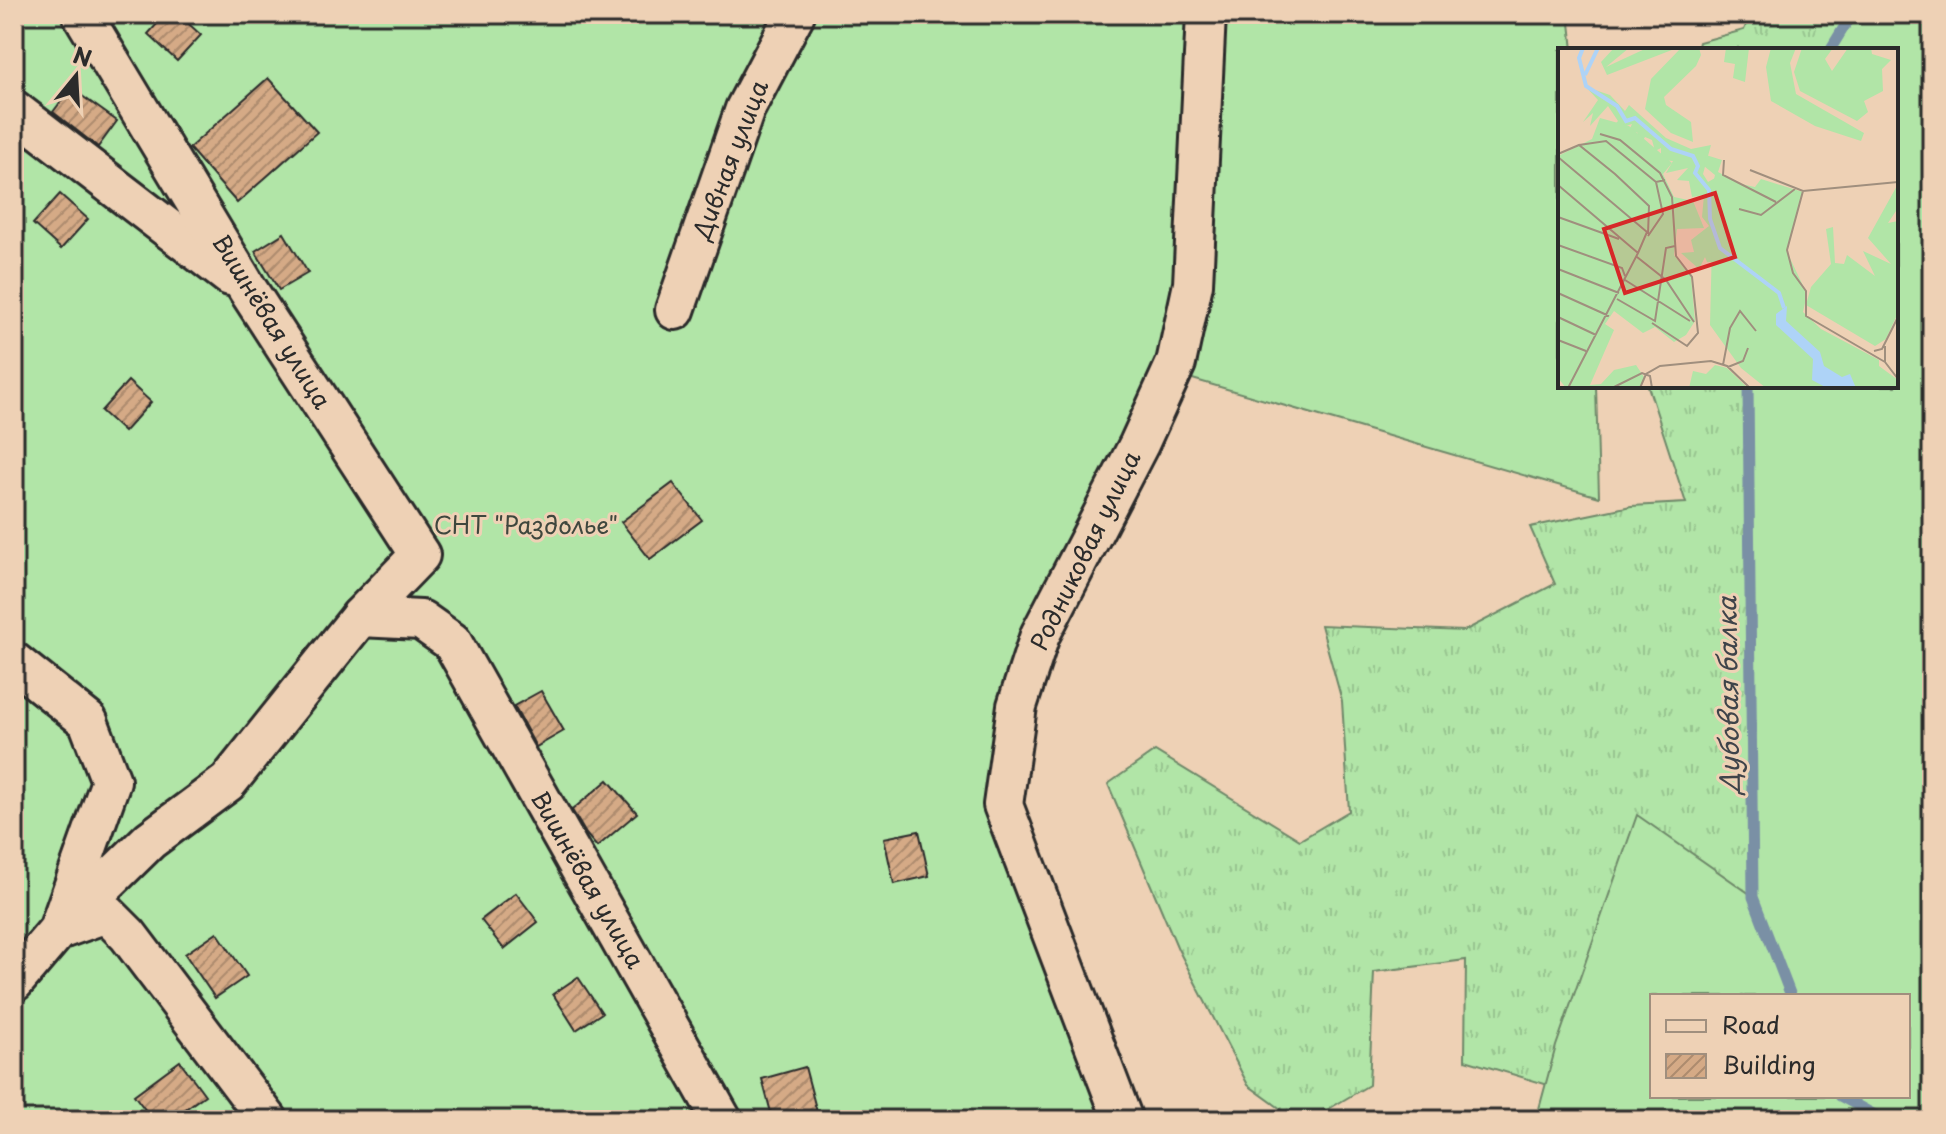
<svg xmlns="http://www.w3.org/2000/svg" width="1946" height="1134" font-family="'Playpen Sans',sans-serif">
<defs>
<pattern id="grass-tufts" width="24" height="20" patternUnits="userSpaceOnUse" patternTransform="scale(2)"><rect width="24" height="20" fill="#b1e5a7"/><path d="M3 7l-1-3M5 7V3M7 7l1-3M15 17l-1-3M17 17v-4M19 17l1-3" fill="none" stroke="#98c590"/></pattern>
<pattern id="building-hatch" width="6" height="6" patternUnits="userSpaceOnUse" patternTransform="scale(2)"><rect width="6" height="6" fill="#d5aa86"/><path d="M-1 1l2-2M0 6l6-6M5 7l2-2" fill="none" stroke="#ad8b6e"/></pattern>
</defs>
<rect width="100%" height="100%" fill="#eed1b5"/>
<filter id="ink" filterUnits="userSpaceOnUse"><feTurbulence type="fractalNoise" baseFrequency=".0125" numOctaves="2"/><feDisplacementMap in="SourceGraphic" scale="16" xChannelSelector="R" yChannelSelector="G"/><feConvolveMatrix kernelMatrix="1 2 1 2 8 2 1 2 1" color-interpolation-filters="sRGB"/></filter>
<g filter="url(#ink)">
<g fill="url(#grass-tufts)" stroke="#6e8869" stroke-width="2" fill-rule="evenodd">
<path d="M1751,14H1932V149L1896,50H1697L1699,42L1744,30Z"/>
<path d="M1648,386H1846L1932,1120L1638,1112L1465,1060L1466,960L1374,972L1369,1085L1310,1120H1296L1248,1085L1178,949L1108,784L1155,751L1300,840L1349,811L1342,701L1321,625L1464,631L1555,584L1530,527L1631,506L1686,503ZM1652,996H1908V1096H1652Z"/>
</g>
<g fill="#b1e5a7" stroke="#6e8869" stroke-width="2" fill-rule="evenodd">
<path d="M14,14H1569L1573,50H1560V386H1596L1599,497L1158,369L1031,618L985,785L1101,1120H14Z"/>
<path d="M1852,14H1932V1120H1536L1556,1046L1637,815L1753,896L1748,386H1896V50H1830ZM1652,996H1908V1096H1652Z"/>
</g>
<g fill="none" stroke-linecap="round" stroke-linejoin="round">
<g stroke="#7a90a5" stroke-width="11">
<path d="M1830,50L1852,14"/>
<path d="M1748,386L1753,897L1791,996"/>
<path d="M1840,1096L1884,1120"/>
</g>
</g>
<g fill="url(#building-hatch)" stroke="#2b2b2b" stroke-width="2">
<path d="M166,14H178L201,35L177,61L148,34Z"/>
<path d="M268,78L317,132L237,203L189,148Z"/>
<path d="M71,88L117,121L98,147L53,112Z"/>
<path d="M60,194L88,219L61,249L33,224Z"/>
<path d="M284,233L308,273L279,290L255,251Z"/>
<path d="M128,381L151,402L124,432L101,411Z"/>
<path d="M673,483L702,520L650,559L621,522Z"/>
<path d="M541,691L564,731L536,747L514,706Z"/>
<path d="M608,780L637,813L597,847L586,834L572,810Z"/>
<path d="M919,831L929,876L894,884L884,838Z"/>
<path d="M516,893L538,922L504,949L481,920Z"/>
<path d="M217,932L247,976L215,998L185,954Z"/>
<path d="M578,977L602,1013L576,1030L553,994Z"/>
<path d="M180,1061L205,1095L170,1120H153L134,1095Z"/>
<path d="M805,1067L819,1120H773L762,1079Z"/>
</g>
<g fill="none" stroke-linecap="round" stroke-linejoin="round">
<defs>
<g id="minor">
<path d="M14,110L230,276"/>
<path d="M675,310L745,109L795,14"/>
<path d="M360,617L421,620L452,642L722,1120"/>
<path d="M14,662L88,721L111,781L58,930L14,982"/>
<path d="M64,928L106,913L128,935L268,1120"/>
<path d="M58,930L150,840L228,782L360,617L420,555L248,290L82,14"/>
<path d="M1123,1120L1003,805L1017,706L1040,635L1139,444L1176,363L1193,284L1206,14"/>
</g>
</defs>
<use href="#minor" stroke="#2b2b2b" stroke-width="44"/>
<use href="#minor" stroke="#eed1b5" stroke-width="38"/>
</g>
</g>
<g text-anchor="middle" stroke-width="6" stroke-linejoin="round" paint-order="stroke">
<g font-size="24" fill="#2b2b2b" stroke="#eed1b5">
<text transform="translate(731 160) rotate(-69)" y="8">Дивная улица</text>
<text transform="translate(271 322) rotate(58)" y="8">Вишнёвая улица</text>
<text transform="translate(1086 551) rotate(-64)" y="8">Родниковая улица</text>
<text transform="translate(587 880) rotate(60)" y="8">Вишнёвая улица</text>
</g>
<g font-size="24" fill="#3f473e" stroke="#eed1b5">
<text x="526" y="534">СНТ "Раздолье"</text>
</g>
<g font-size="26" font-style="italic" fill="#3f444a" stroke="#eed1b5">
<text transform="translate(1729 695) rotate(-91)" y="9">Дубовая балка</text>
</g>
</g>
<g transform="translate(1558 48)">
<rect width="340" height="340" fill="#eed1b5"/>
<path d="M56,0H71L48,19L89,0H119L49,27L43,14ZM168,0H191L187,34L175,30L177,16L166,14ZM213,0H238L232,15L238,46L306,85L303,93L257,78L213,53L208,19ZM244,0H275L267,11L274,23L290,0H313L314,6L333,12L324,21L325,43L306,53L310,64L299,73L242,43L236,24ZM28,39L52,47L67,63L71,57L108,90L133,101L153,97L145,126L150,134L157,130L169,174L160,214H149L147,209L141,221L123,205L136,204L133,192L151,178L144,169L146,147L134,149L131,133L119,132L130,120L108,125L115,113L103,112V100L97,103L94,92L87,89L83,96L79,84L66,93L74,76L50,84L60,73L50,58L32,78L35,65L25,74L40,52ZM340,136V160L330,175L340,173V265L328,291L317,298L248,257L253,239L273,216L268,181L275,179L277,215L286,216L289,207L317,228L305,203L333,216L310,190ZM157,317L169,320L190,340H131L135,323L148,326Z" fill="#b1e5a7"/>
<path d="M123,0H141L143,7L138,18L106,49L108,57L133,74L135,94L113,85L87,61L93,31Z" fill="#b1e5a7"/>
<path d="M42,70L71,78L114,115L105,126L116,149L135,153L146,180L119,181L116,207L133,229L137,273L128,287L116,294L97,279L85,285L56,263L47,276L56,282L32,337L43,336L56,322L78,317L86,329L83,340H8L0,330V108L34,91ZM148,107L164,112L160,124L183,136L197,139L203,131L245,144L229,204L249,246L245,264L263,281L321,312V318L340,332V340H208L183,320L152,277L154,197L162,199L151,151L157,127L146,118Z" fill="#b1e5a7"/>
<path d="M229,258L228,273L262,304L266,318L284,329L292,326L298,340H269L254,332L255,311L218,277V266Z" fill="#aed3f7"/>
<path fill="none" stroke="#aed3f7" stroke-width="4" d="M25,0L21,10L28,38L59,58L68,73L77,70L113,101L135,108L140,118L137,125L151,142L152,171L162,200L221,245L226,260M27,27L40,0"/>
<path fill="none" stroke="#a08f7e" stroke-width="2" d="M42,86L62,92L102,125L114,149L118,208L134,229L140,285L129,298L94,275M21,97L48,93L98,134M0,106L21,97L57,126L91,158L90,186M0,109L89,184L80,205M166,112L165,127L218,154M192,122L245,143L340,134M0,137L80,205L10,340M245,143L229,202L235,225L248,243V268L327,314M181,161L203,167L237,141M0,169L61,191M90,188L105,166L98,134L107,132M0,197L64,220L67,228M79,209L108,232L136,274M0,221L61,245M67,232L132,273M0,245L51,268M59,251L97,273L108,200L117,198M0,269L38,287M0,292L28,303M327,298V314L340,331M316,303L324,301L340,269M165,317L172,280L182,263L198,283M170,319L185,313L190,300M54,340L84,325L92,328L94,340M82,340L88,326L102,318L153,313L169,318L192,340"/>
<path fill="#d62828" fill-opacity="0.15" stroke="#d62828" stroke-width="4" d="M157,145L177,209L67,245L46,181Z"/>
<rect width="340" height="340" fill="none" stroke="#2b2b2b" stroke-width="4"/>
</g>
<rect width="1946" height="1134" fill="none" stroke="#eed1b5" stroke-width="48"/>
<rect x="24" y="24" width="1898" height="1086" fill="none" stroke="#2b2b2b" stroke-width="3" filter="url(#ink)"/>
<rect x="1650" y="994" width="260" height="104" fill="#eed1b5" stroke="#a08f7e" stroke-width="2"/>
<rect x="1666" y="1020" width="40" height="12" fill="#eed1b5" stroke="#a08f7e" stroke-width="2"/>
<text x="1722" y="1034" font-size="24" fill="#2b2b2b">Road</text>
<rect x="1666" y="1054" width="40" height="24" fill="url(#building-hatch)" stroke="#a08f7e" stroke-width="2"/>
<text x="1722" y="1074" font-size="24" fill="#2b2b2b">Building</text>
<g transform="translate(76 76) rotate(18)" stroke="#eed1b5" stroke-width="6" paint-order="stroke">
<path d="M0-6L14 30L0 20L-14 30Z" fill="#2b2b2b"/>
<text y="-12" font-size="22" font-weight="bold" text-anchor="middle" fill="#2b2b2b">N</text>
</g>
</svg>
